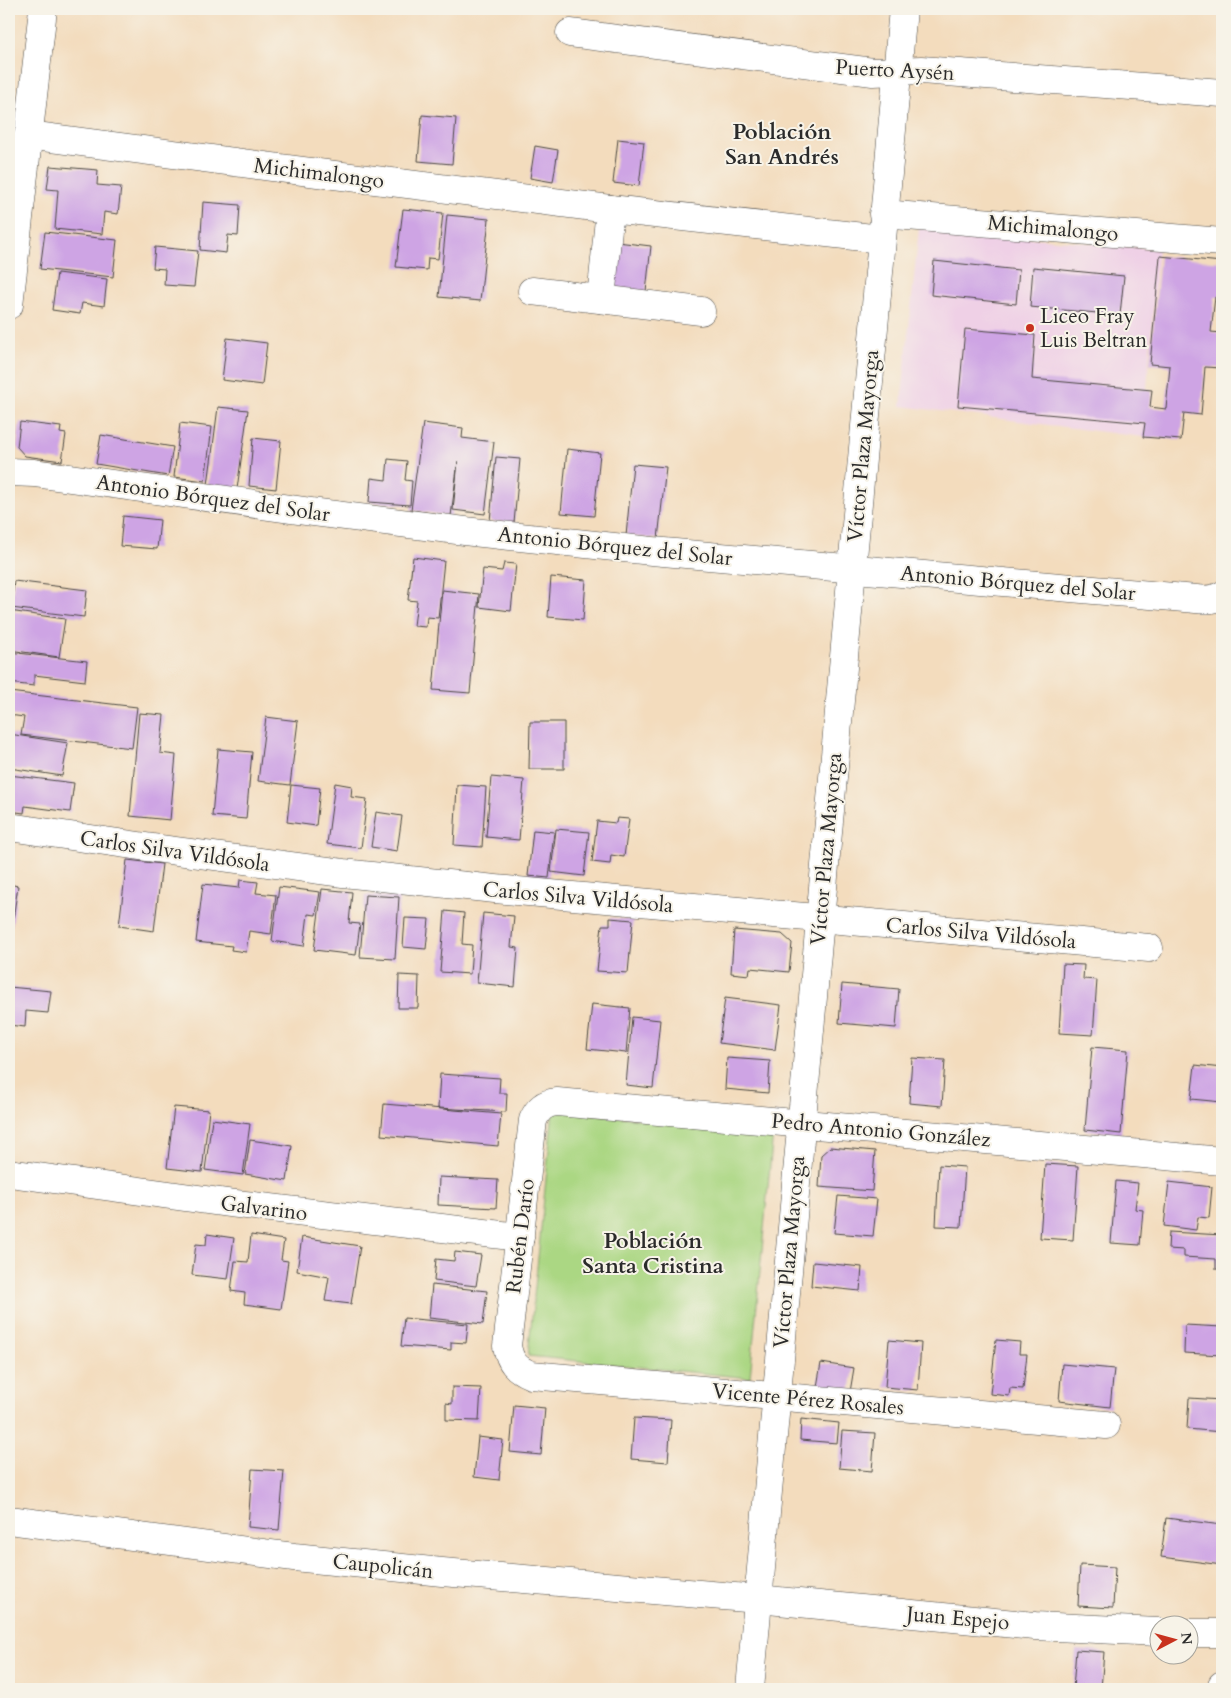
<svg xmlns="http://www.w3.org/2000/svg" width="1231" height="1698" font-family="Cardo,serif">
<rect width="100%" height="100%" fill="#f7f3e8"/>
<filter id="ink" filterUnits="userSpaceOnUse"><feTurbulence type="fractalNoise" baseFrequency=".02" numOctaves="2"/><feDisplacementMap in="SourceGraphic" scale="10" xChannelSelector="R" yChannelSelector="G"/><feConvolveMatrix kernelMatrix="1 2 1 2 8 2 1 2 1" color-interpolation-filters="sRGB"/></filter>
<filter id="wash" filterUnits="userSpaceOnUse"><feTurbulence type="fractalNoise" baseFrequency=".0096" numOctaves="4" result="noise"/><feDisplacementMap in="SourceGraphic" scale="20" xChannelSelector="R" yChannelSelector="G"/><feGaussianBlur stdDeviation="1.12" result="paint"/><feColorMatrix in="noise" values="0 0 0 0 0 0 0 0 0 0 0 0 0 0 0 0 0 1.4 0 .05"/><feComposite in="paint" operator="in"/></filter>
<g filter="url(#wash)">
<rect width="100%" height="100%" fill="#f3dcbd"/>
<path fill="#efd0e6" d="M919,228L1158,249L1143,437L901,406Z"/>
<path fill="#abd783" stroke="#6b8157" d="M553,1110L773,1133L750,1378L528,1356Z"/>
<g id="blocks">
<g fill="#cea4e4">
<path d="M422,115L456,118L452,164L418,161Z"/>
<path d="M618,139L644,142L639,186L613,183Z"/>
<path d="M535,146L558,150L553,182L530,178Z"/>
<path d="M50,166L98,170L97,185L121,187L118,214L104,212L102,234L55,229L58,190L47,189Z"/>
<path d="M203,202L240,205L238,236L228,235L226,253L200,250Z"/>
<path d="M403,209L443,213L438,259L428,258L427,270L396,267Z"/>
<path d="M447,215L489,219L480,301L439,297Z"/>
<path d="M45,232L117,240L113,277L40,269Z"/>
<path d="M617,242L651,246L646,292L612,288Z"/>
<path d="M155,247L198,251L194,287L164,285L165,269L153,268Z"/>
<path d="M1160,256L1222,262V297H1215L1211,332L1222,333L1221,368L1205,367L1201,415L1184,413L1181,440L1143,437L1145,423L958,406L965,329L1035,335L1032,379L1152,390L1150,407L1166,409L1170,366L1150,364Z"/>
<path d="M934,261L1019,270L1016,304L931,295Z"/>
<path d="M1033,267L1124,276L1120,315L1030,307Z"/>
<path d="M57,273L107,279L104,306L82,303L80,314L52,310Z"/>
<path d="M227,338L267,343L262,385L222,380Z"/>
<path d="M218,407L248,410L237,489L208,485Z"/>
<path d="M20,422L61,427L60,433L66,434L62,461L25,456L17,447Z"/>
<path d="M180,423L212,427L205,481L174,477Z"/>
<path d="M423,423L463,428L462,438L494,442L485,514L453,510L458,461L451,516L411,510Z"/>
<path d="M101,435L173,447L168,476L96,464Z"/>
<path d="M253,438L281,441L276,489L249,486Z"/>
<path d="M567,449L600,453L594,516L561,513Z"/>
<path d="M496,457L520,459L514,523L490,521Z"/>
<path d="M388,459L407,461L405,480L412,481L410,505L369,502L371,478L386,480Z"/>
<path d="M633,464L666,467L658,539L626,536Z"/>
<path d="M123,516L160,520L157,549L120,546Z"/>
<path d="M413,557L444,561L438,618L427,617L426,627L414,626L417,601L408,600Z"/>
<path d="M504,563L516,564L511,611L479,607L483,569L502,571Z"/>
<path d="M551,577L586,580L583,620L548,617Z"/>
<path d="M14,581L87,590L84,617L11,608Z"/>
<path d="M442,590L479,594L470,693L433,690Z"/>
<path d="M9,611L65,619L59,657L9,650Z"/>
<path d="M9,652L87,661L85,681L34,675V686L9,683Z"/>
<path d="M9,692L137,707L132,748L21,735L24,717L9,715Z"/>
<path d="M139,713L164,715L160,753L176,755L170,820L130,816Z"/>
<path d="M266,717L298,721L290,785L258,781Z"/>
<path d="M530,722H564V769H529Z"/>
<path d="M9,734L68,743L62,776L9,768Z"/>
<path d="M218,749L252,752L246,819L212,816Z"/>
<path d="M9,775L74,783L70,812L25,806L24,813L9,811Z"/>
<path d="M491,777L524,780L519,840L486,837Z"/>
<path d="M335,783L352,786L351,797L367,799L361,848L327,844Z"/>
<path d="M291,785L320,788L316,826L287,822Z"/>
<path d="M457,785L486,787L482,847L454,845Z"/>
<path d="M376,812L402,816L397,851L371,847Z"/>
<path d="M617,818L629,819L624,857L611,855L610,864L592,862L597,821L616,823Z"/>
<path d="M556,829L589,832L584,876L551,872Z"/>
<path d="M533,830L554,832L549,878L528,876Z"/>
<path d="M127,860L162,864L154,931L119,926Z"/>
<path d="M240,880L258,882L256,893L276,895L271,934L249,931L246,952L231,950L232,946L196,942L203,884L239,888Z"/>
<path d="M9,884L18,886L12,926H9Z"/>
<path d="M279,887L320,892L316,915L308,914L304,946L272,941Z"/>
<path d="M322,889L352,892L349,923L360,924L356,955L314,950Z"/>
<path d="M365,895L399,897L395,959L360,957Z"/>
<path d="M445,911L464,913L462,944L472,945L470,974L440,972Z"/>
<path d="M483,913L514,916L511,947L518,948L515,987L477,983Z"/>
<path d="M405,918L429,919L426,949L403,947Z"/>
<path d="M610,918L633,920L628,973L597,971L602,925H610Z"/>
<path d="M734,930L782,934L792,943L789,972L750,968L749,975L731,973Z"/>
<path d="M1063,964L1084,965L1083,979L1097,980L1093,1035L1059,1033Z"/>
<path d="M399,975L419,976L418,1008H398Z"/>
<path d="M842,984L899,989L896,1028L839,1023Z"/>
<path d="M9,987L51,991L48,1013L26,1011L25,1027L9,1025Z"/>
<path d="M725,998L781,1005L775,1050L719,1043Z"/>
<path d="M592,1004L630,1008L626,1053L587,1049Z"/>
<path d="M632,1017L660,1020L653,1088L626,1085Z"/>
<path d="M1092,1047L1128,1050L1121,1134L1085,1130Z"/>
<path d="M727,1058L770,1061L768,1093L725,1089Z"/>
<path d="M912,1058L945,1060L942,1106L909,1103Z"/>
<path d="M1195,1065L1222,1068V1102L1191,1099Z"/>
<path d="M440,1074L500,1078L499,1093H507L506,1112L438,1108Z"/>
<path d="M384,1104L501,1114L498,1146L381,1135Z"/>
<path d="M174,1107L209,1110L202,1172L167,1168Z"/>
<path d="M212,1119L250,1124L243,1175L205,1170Z"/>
<path d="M250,1140L292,1146L287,1181L245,1174Z"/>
<path d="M830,1147L875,1151L872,1191L819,1187L821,1155Z"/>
<path d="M1045,1164L1078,1166L1073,1240L1040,1238Z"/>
<path d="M939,1165L965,1167L961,1227L936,1226Z"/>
<path d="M439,1177L498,1180L496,1208L438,1205Z"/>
<path d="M1116,1181L1138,1183L1135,1209L1143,1210L1140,1245L1111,1243Z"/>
<path d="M1169,1182L1212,1187L1209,1218L1198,1217L1196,1230L1164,1226Z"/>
<path d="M838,1196L877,1199L873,1236L834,1233Z"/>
<path d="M1169,1232L1222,1235V1270L1216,1269V1259L1184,1257V1250L1168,1249Z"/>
<path d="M207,1234L234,1238L228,1279L192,1275L196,1244L206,1245Z"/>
<path d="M251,1235L284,1240L281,1260L288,1261L281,1309L244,1304L245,1293L231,1291L235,1261L248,1262Z"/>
<path d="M302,1237L360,1246L351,1304L325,1301L329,1277L297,1271Z"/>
<path d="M455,1252L481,1255L476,1286L434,1281L436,1259L454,1261Z"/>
<path d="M813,1262L862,1267L860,1291L811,1286Z"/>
<path d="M432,1285L487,1291L483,1324L429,1318Z"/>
<path d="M404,1318L468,1324L466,1343L451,1342V1350L401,1346Z"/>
<path d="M1185,1325L1222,1327V1355L1184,1353Z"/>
<path d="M889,1340L921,1343L918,1390L885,1387Z"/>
<path d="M996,1340L1020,1342L1019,1354H1027L1023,1389L1010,1388L1009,1396L990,1394Z"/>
<path d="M821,1363L854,1368L850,1392L817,1387Z"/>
<path d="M1062,1364L1114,1369L1110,1407L1059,1401Z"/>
<path d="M452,1387L481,1388L479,1421L446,1420V1403L452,1404Z"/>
<path d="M1189,1398L1222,1400V1432L1187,1429Z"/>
<path d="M514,1405L545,1408L541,1455L510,1452Z"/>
<path d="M634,1418L671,1420L668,1462L631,1459Z"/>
<path d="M801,1419L839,1423L837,1443L800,1440Z"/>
<path d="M842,1431L875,1433L872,1471L839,1468Z"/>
<path d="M478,1437L503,1440L499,1480L474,1477Z"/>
<path d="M252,1469L284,1471L279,1530L248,1527Z"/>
<path d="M1166,1518L1222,1525V1565L1161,1557Z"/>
<path d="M1080,1565L1115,1567L1113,1608L1078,1606Z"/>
<path d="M1076,1650L1104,1652L1101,1689H1073Z"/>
</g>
</g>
</g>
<g filter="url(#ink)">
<use href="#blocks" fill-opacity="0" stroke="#494641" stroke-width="1"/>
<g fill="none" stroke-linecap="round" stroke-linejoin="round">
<defs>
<g id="minor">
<path d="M570,33L873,72L921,70L1222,93"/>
<path d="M28,135L318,173L610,209L881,239"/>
<path d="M883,214L1222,242"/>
<path d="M532,291L701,311"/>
<path d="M601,299L610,209"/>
<path d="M9,305L43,9"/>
<path d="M9,472L34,473L312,512L473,532L652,551L1196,599C1206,600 1214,600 1222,595"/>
<path d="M9,827L146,847L343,873L495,889L1149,948"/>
<path d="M9,1173L228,1203L520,1237"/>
<path d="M1106,1425L531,1375C516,1369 510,1362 507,1346L533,1120C538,1109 544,1103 557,1102L1222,1161"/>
<path d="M9,1520L294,1557L442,1572L758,1599L1035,1626L1158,1632"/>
<path d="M1188,1633H1222"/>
<path d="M750,1689L903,9"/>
<path d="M1221,1689L1222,1685"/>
</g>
</defs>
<use href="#minor" stroke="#494641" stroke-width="29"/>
<use href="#minor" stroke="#fff" stroke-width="28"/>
</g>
</g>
<circle fill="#c8321e" stroke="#f7f3e8" stroke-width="2" cx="1030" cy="328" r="5"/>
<g text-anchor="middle" stroke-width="4" stroke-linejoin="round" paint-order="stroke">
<g font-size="21" fill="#2b2b2b" stroke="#f7f3e8">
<text transform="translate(895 70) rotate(3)" y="7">Puerto Aysén</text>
<text transform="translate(319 173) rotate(7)" y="7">Michimalongo</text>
<text transform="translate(1053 228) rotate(5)" y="7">Michimalongo</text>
<text transform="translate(863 446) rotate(-85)" y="7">Víctor Plaza Mayorga</text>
<text transform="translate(213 498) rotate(8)" y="7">Antonio Bórquez del Solar</text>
<text transform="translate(615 546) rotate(6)" y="7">Antonio Bórquez del Solar</text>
<text transform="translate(1018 583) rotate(5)" y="7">Antonio Bórquez del Solar</text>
<text transform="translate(826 849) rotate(-85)" y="7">Víctor Plaza Mayorga</text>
<text transform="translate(175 851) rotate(8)" y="7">Carlos Silva Vildósola</text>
<text transform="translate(578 897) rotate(5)" y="7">Carlos Silva Vildósola</text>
<text transform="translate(981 933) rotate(5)" y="7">Carlos Silva Vildósola</text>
<text transform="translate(881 1130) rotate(5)" y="7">Pedro Antonio González</text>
<text transform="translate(264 1208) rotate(7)" y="7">Galvarino</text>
<text transform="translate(520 1236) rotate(-83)" y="7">Rubén Darío</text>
<text transform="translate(789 1252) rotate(-85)" y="7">Víctor Plaza Mayorga</text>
<text transform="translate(808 1399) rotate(5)" y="7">Vicente Pérez Rosales</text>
<text transform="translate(383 1566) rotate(6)" y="7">Caupolicán</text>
<text transform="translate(958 1618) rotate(5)" y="7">Juan Espejo</text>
</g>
<g font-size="21" fill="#2b2b2b" stroke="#f7f3e8" text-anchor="start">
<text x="1040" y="323">Liceo Fray<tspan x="1040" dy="24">Luis Beltran</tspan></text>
</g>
<g font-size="22" font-weight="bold" fill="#2b2b2b" stroke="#f7f3e8">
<text x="782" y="139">Población<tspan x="782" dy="25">San Andrés</tspan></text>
<text x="653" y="1248">Población<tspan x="653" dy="25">Santa Cristina</tspan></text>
</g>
</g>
<rect width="1231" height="1698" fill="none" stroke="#f7f3e8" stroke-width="30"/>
<g transform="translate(1174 1640) rotate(84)"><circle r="24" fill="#f7f3e8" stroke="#a5a39c"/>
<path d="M0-4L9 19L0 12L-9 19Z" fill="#c8321e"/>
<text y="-8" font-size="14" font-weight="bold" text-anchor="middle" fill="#2b2b2b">N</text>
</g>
</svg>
